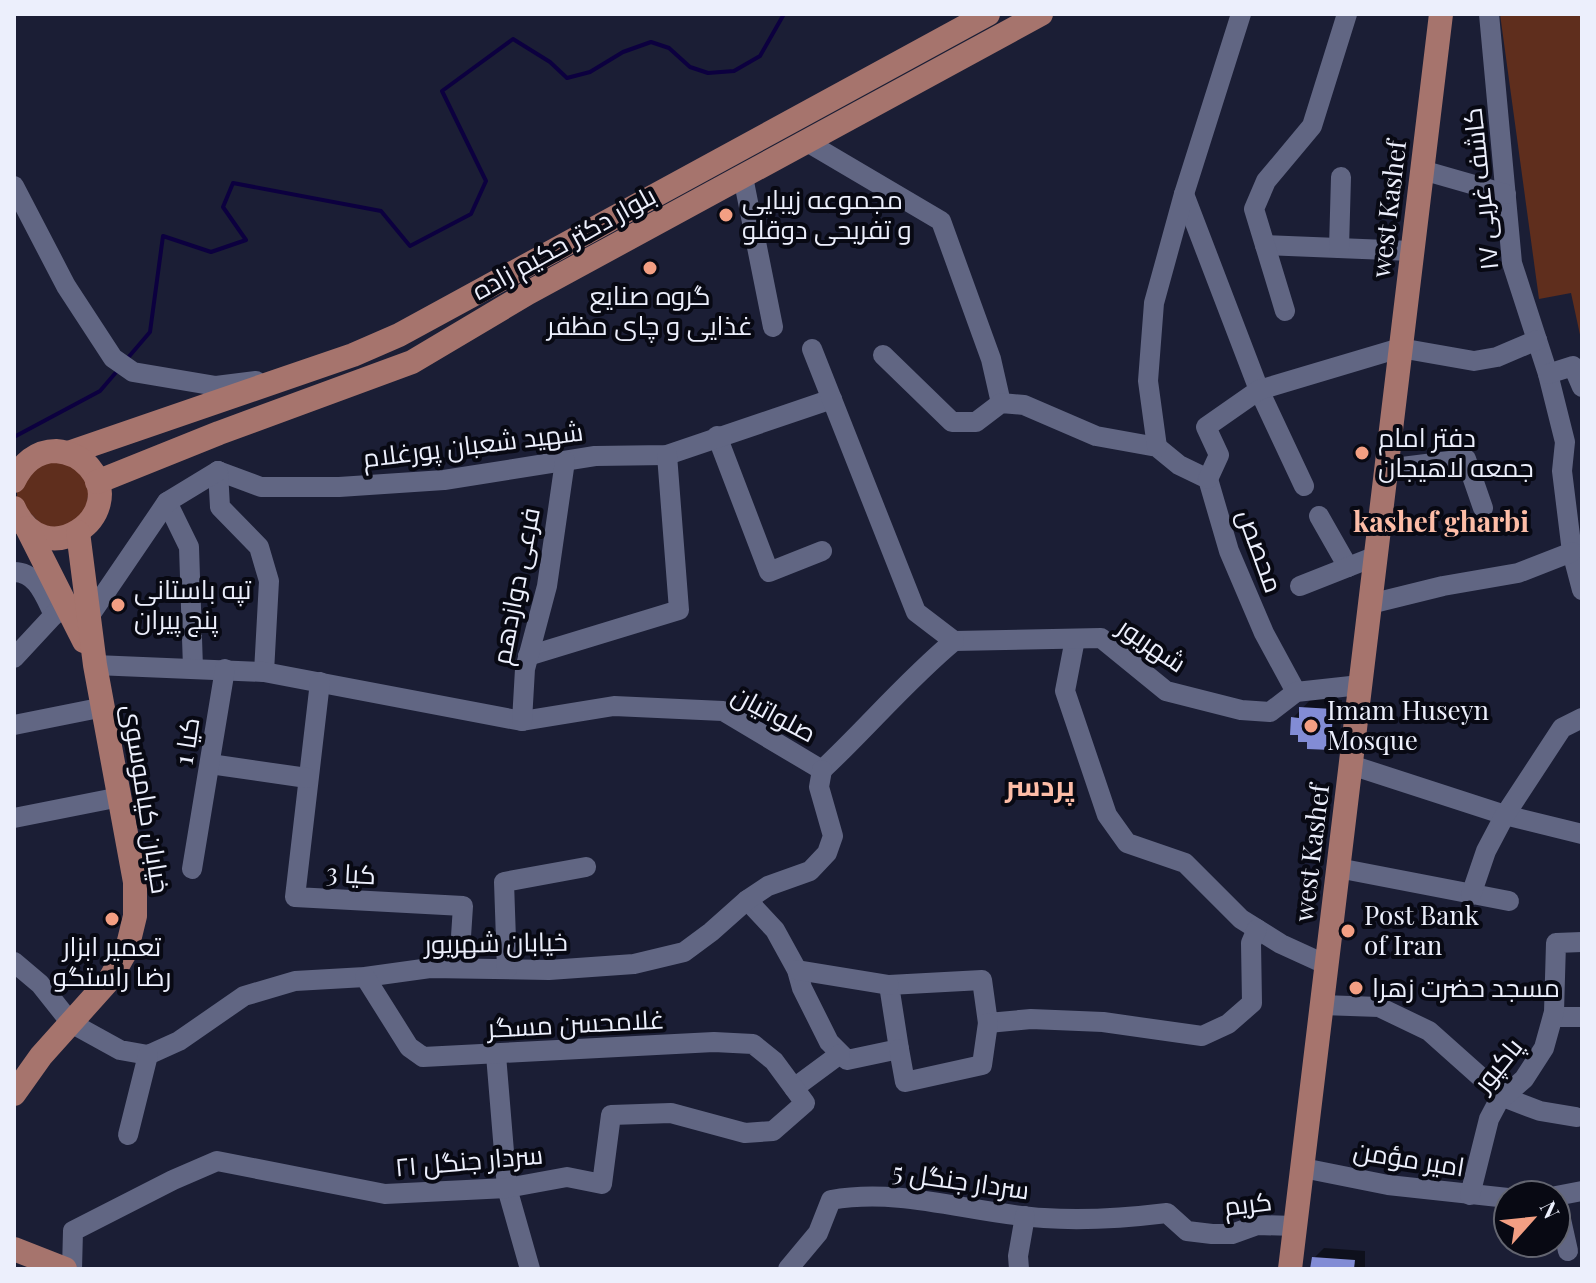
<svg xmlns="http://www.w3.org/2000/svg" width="1596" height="1283" font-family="'Playfair Display',Cairo,serif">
<rect width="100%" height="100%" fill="#1b1e35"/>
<g fill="#5f2e1d">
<path d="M1500,14H1582V344L1571,293L1539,299Z"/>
<path d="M62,457L90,481L85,519L49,533L17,499V488L29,467Z"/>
</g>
<g fill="#0007">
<path d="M1312,698L1342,700L1340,738L1330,748L1309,740L1300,734L1293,718Z"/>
<path d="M1324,1248L1365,1251V1269H1312L1314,1258Z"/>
</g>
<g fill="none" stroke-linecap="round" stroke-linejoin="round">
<g stroke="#0c003f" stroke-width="4">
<path d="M126,360L150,332L163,236L211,252L246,240L223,207L233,183L381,211L410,246L471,214L486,181L442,91L513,39L550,62L567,78L590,72L623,52L651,42L669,48L690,67L708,73L734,71L760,56L784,14"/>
<path d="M14,437L100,391L118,370"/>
</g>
</g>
<g fill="#828cd5">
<path d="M1299,707L1333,709L1331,750L1307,749V742H1298V735H1290L1291,717L1299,718Z"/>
<path d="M1312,1257L1355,1260L1354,1269H1310Z"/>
</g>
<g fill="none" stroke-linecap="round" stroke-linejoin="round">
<g stroke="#616683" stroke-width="20">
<path d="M1489,14L1512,263L1548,374L1565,442L1562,471L1572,552L1582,590"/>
<path d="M807,142L941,221L991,359L1001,403"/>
<path d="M1422,170L1506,194"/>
<path d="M743,177L773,327"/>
<path d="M14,186L66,286L113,358L133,372L216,386L256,381"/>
<path d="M1184,194L1259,390L1304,486"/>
<path d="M1265,245L1412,251"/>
<path d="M1339,248L1341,177"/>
<path d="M1285,311L1254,209L1266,181L1312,126L1347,14"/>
<path d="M883,355L952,422H976L1001,403L1024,405L1096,436L1157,447L1179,465L1208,479L1229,551L1264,633L1296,692"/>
<path d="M1548,374L1573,366L1582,387"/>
<path d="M717,436L769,572L822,551"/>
<path d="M1157,447L1148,381L1154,303L1184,194L1241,14"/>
<path d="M1386,469L1466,459L1483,508"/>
<path d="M218,471L261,487H339L444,480L595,456L667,455L832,399"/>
<path d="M218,471L220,507L259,547L269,581L264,672"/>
<path d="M1208,479L1219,455L1206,427L1259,390L1400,348L1474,361L1497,357L1537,340"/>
<path d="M167,502L189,547L193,668"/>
<path d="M1319,516L1348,567"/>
<path d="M14,572C37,572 45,597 54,615"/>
<path d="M1300,586L1376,556"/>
<path d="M1370,604L1443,586L1518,573L1572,552"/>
<path d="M88,618L167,502L218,471"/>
<path d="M1075,639L1065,691L1107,815L1127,843L1185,863L1241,919L1281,944L1327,965"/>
<path d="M954,641L1101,638L1166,691L1241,710L1270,712L1296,692L1360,685"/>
<path d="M528,656L679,610L667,455"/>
<path d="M14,658L66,602"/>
<path d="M95,665L264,672L522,721L614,706L723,711L822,770C867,728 906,681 954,641L916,612L812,349"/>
<path d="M320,682L295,897L463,906L459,967"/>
<path d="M522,721L525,669L547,586L565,461"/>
<path d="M14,725L104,707"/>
<path d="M210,764L307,778"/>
<path d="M1351,765L1505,815L1582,834"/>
<path d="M14,818L120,797"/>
<path d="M1338,868L1509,901"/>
<path d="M192,869L225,669"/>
<path d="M1471,895L1486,851L1505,815L1562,728L1582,718"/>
<path d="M747,900L775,930L797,970L802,988L829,1042L847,1060L899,1049L889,985L982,980L988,1023L1031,1019L1103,1022L1202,1036L1228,1024L1252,1003L1251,943L1257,929"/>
<path d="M14,962L40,984L71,1023L120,1050L148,1055L179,1041L244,996L295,981L365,977L430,968L549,970L634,964L684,952L711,932L747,900L768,886L810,871L827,853L833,836L819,787L822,770"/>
<path d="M507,969L504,882L586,867"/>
<path d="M797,970L889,985"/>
<path d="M1322,1005L1379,1007L1429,1031L1503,1097L1540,1111L1576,1117"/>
<path d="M1553,1017H1582"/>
<path d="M899,1049L905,1082L982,1065L988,1023"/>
<path d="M496,1055L507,1188L530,1269"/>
<path d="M794,1088L840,1054"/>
<path d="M128,1135L148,1055"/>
<path d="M1303,1168L1388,1185L1508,1198"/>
<path d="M1470,1195L1489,1119L1498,1102L1524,1079L1544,1048L1554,1012L1556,943L1582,942"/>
<path d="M1556,1196L1582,1191"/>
<path d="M1556,1197L1568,1251"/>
<path d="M72,1269L73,1231L173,1180L217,1161L385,1194L507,1188L567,1177L602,1184L611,1115L671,1113L745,1133L773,1131L805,1103L774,1061L753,1044L714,1042L423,1057L409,1047L365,977"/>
<path d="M788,1269L818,1233L831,1200C903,1187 972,1214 1044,1218C1085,1221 1126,1218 1167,1213L1187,1231L1212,1234H1232L1257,1225L1295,1226"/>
<path d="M1019,1269L1018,1256L1025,1216"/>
</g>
<g stroke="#a6746d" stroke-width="24">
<path d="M68,453L353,355L399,335L988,14"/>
<path d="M14,481C22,464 36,451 56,451C69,452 81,458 89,467C130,515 44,576 14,508"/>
<path d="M97,482L219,433L412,362L528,293L1041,14"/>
<path d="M27,528L84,641"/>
<path d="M14,1094L41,1056L110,979L127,949L135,916V882L95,665L78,532"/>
<path d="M14,1249L65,1269"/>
<path d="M1290,1269L1441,14"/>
</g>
</g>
<g fill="#f39f83" stroke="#080913" stroke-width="3">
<circle cx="726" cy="215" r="8"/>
<circle cx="650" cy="268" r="8"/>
<circle cx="1362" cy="453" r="8"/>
<circle cx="118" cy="605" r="8"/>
<circle cx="1311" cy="726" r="8"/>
<circle cx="112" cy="919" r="8"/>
<circle cx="1348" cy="931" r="8"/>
<circle cx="1356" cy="988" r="8"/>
</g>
<g text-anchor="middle" stroke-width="8" stroke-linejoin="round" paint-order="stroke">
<g font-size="26" fill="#eceffc" stroke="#080913">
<text transform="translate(1481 189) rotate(-96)" y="9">کاشف غربی ۱۷</text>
<text transform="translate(1389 209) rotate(-83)" y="9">west Kashef</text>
<text transform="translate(564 243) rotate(-29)" y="9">بلوار دکتر حکیم زاده</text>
<text transform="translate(473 445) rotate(-7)" y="9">شهید شعبان پورغلام</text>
<text transform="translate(1260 551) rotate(70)" y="9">محصص</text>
<text transform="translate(516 586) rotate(-79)" y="9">فرعی دوازدهم</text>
<text transform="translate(1152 645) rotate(34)" y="9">شهریور</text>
<text transform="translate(774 714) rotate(28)" y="9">صلواتیان</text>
<text transform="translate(187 741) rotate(-81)" y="9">کیا 1</text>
<text transform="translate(146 799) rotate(81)" y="9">خیابان کیاموسوی</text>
<text transform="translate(1312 853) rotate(-83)" y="9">west Kashef</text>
<text transform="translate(351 874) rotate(3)" y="9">کیا 3</text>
<text transform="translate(496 943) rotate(-1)" y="9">خیابان شهریور</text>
<text transform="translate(576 1024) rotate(-3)" y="9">غلامحسن مسگر</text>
<text transform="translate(1498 1065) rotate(-51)" y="9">پاکپور</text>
<text transform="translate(1409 1159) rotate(9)" y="9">امیر مؤمن</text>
<text transform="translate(469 1161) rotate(-5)" y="9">سردار جنگل ۲۱</text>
<text transform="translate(961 1181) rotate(8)" y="9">سردار جنگل 5</text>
<text transform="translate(1248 1204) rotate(-7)" y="9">کریم</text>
</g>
<g font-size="26" fill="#eceffc" stroke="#080913" text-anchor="start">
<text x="742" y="209">مجموعه زیبایی<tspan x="742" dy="30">و تفریحی دوقلو</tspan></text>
<text x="650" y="305" text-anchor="middle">گروه صنایع<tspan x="650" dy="30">غذایی و چای مظفر</tspan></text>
<text x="1378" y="447">دفتر امام<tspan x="1378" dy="30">جمعه لاهیجان</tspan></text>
<text x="134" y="599">تپه باستانی<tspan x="134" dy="30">پنج پیران</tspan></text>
<text x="1327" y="720">Imam Huseyn<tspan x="1327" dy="30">Mosque</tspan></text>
<text x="1364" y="925">Post Bank<tspan x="1364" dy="30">of Iran</tspan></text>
<text x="112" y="956" text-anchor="middle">تعمیر ابزار<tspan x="112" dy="30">رضا راستگو</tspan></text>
<text x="1372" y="997">مسجد حضرت زهرا</text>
</g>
<g font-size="28" font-weight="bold" fill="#fdbda7" stroke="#080913">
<text x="1441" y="532">kashef gharbi</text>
<text x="1040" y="796">پردسر</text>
</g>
</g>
<rect width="1596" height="1283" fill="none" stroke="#eceffc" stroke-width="32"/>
<g transform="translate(1532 1219) rotate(63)"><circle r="38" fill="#080913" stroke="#636570" stroke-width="2"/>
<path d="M0-6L14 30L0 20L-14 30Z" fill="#f39f83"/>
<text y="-12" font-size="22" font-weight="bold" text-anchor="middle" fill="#eceffc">N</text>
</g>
</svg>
